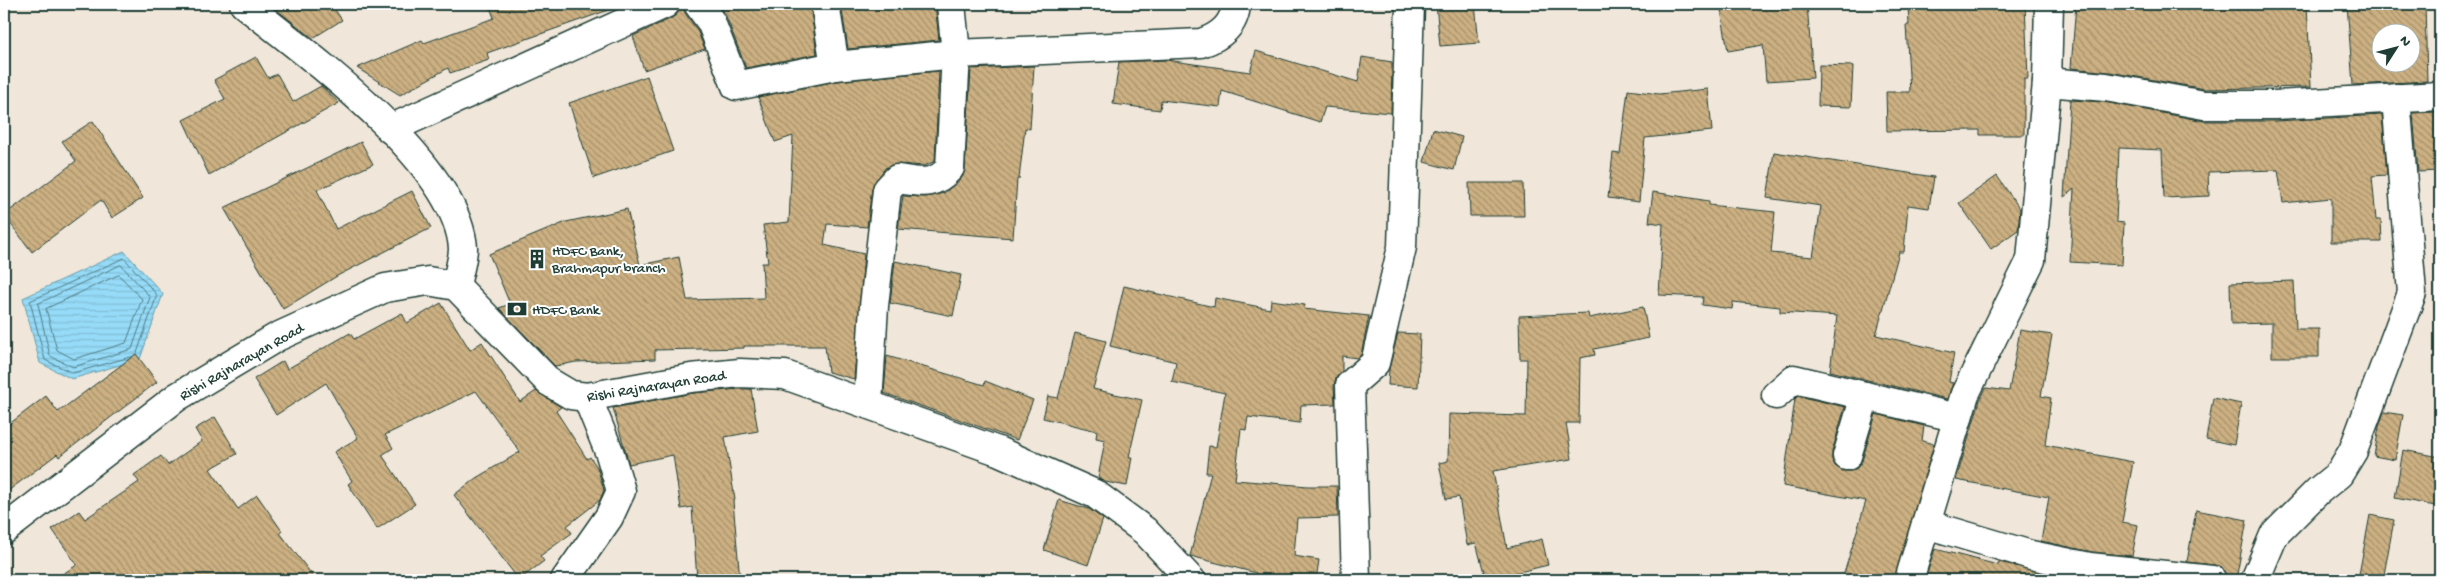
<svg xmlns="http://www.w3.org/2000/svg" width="2444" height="584" font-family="'Gochi Hand',sans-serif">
<defs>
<pattern id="water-rules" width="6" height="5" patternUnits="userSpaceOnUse" patternTransform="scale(1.25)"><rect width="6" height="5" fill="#96dbf8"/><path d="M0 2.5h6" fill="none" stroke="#81bdd5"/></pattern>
<pattern id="building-back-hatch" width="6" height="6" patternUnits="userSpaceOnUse" patternTransform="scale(1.25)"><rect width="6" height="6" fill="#ccb082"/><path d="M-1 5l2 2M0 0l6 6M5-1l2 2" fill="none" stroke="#a5906b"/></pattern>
</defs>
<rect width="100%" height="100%" fill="#f0e7da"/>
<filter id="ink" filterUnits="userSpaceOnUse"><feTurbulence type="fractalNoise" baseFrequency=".02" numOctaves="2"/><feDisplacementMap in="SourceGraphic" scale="10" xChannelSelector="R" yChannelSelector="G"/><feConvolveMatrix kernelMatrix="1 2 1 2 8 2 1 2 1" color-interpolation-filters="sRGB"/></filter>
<g filter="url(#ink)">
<path fill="url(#water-rules)" stroke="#669caa" d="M124,251L163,294L140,359L72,379L40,363L23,298Z"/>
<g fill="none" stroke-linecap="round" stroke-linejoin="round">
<g stroke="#4f7c82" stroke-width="1">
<path d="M121,265L150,297L132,349L73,367L50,356L38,304Z"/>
<path d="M119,275L142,299L126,343L74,359L57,350L46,309Z"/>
<path d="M130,357L73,373L45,360L30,301L124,258L157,295L137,353"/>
</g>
</g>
<g fill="url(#building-back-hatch)" stroke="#1f3d34" fill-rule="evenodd">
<path d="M274,4H331L342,20L313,38L278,11Z"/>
<path d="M489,4H616L617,7L487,53L489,60L450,73L448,68L400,95L357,68L422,40L424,43L494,18Z"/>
<path d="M680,4H683L685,13L697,30L705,49L644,70L633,36L672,18L678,13Z"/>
<path d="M717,4H810L817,54L746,68L726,16Z"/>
<path d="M841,4H935L939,40L848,49Z"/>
<path d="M1436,4H1475L1479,43L1440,46Z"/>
<path d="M1720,4H1807L1813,78L1766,81L1763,45L1728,51Z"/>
<path d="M1908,4H1945V7L2025,4L2028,79H2024V135H1980V130L1887,131L1886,92H1910L1906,25H1909Z"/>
<path d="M2076,4H2307L2311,87L2205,89L2109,72L2071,68Z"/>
<path d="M2347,4H2425L2427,81L2353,85ZM2382,32H2412V62H2382Z"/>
<path d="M1256,51L1358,82L1362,57L1392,62L1391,113L1325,107L1320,122L1222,91L1220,107L1161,100L1160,110L1113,104L1119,62L1166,60L1250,72Z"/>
<path d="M256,57L268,78L277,74L293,102L321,86L339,103L209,175L183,120L225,99L214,80Z"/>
<path d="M1819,65L1853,66L1851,107L1818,106Z"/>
<path d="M1034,66L1030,129L1025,128L1019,179H1017L1013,238L898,229L903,196L926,197L944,193L961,179L965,170L971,69Z"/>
<path d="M939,71L935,161L924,166L899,164L885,168L872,188L867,227L827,224L824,245L864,254L854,379L828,372L825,346H744V348L655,350V359L576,362L555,366L499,308L510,304L489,254L566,222L627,209L640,265L679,257L687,300L764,298L762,263H768L763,225L789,222L793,136L775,142L758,97L837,81Z"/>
<path d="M647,76L673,151L594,178L569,103Z"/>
<path d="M1708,89L1712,131L1645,138L1639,202L1608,198L1613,153L1620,154L1628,90L1659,94Z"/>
<path d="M2070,100L2104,102L2204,121H2276L2382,115L2387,175L2372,176L2376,220H2381L2382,242H2331V198L2283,203L2278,170L2208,172L2209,196L2164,198L2162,150L2119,148L2116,222L2124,223L2122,265L2070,262L2074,189L2064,197Z"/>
<path d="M2437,112L2440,171L2418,172L2413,113Z"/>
<path d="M93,121L143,198L112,218L101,200L32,252L4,215L76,161L62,141Z"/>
<path d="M1433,129L1462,137L1454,170L1424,162Z"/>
<path d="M361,142L373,164L317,190L336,229L412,191L431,228L337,276L283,309L224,208Z"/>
<path d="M1774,152L1934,177L1929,208L1908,205L1904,252H1899L1876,335L1954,353L1949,382L1953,383L1947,399L1830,371L1837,316L1780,312V307L1733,302L1732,309L1702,305L1703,297L1659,295L1663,224L1649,222L1653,192L1709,201V205L1775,212L1771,253L1813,257L1821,206L1767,198Z"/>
<path d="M1997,176L2020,209L2018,230L1991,249L1959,203Z"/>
<path d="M1469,183H1523L1524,216H1470Z"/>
<path d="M895,261L961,275L953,316L890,303Z"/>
<path d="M2294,281L2296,329H2319V357H2272V323L2231,324L2230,283Z"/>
<path d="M1124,286L1214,307L1215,298L1270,309L1271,300L1305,305L1304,309L1369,316L1361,355L1357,358L1342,356V371L1336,378L1334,385L1335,404L1301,405L1300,423L1248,417L1246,430L1241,429L1235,480L1308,486H1337L1338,517L1297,518L1294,556L1319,560L1316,580H1255L1256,573L1190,556L1211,473H1206L1209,446L1216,447L1225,393L1172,382L1176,362L1110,346Z"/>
<path d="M441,303L470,350L482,342L520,402L536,391L561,407L556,411L587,459L590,457L597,467L604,490L600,500L567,526L572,533L540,556L544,561L519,580L454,495L476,478L520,452L476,391L385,435L393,448L382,455L415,504L377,529L348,484L352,481L334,452L358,438L326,383L276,415L254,379L283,361L287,369L350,333L354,339L402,313L407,323Z"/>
<path d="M1643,307L1649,338L1594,349L1595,355L1580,358L1579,423H1566L1572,459L1493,471L1507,548L1542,539L1548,565L1486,580L1476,543L1467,545L1459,497L1446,499L1439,463L1448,461L1449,414L1526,416L1527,359H1520L1519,316L1588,313L1589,318Z"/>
<path d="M2020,330L2052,335L2041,396L2051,398L2045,445L2133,462L2122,522L2138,525L2132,556L2092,552L2041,541L2049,497L1956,480L1980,400L1986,388L2009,391Z"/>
<path d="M1075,333L1106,341L1093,389L1142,400L1129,457H1132L1127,486L1105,482L1098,478L1105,440L1096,438L1097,431L1043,418L1048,396L1058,398Z"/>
<path d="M1398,333L1420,334L1418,387L1388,385L1389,369Z"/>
<path d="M136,354L157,382L59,457L57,454L4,494V428L46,396L58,412Z"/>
<path d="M887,356L984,385L985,381L1033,400L1017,440L884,393Z"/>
<path d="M740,389H751L758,431L725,437L735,500L733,501L740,580H697L692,507L681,509L673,455L629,464L613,408L693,393Z"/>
<path d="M1798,396L1845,407L1832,452V460L1835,466L1842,471H1851L1857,468L1862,461L1876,414L1924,426L1922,441L1934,444L1894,580H1842L1866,501L1783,486L1795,399Z"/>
<path d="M2213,398L2241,404L2234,445L2206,439Z"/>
<path d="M2384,412L2403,415L2395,460L2374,456L2379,427Z"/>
<path d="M215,417L237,454L210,469L238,509L257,495L282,531L280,533L316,580H53L77,565L52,529L79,511L85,519L139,482L134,475L161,456L168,465L202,441L195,429Z"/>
<path d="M2403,450L2440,457V507L2395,498Z"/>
<path d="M1059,500L1089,509L1103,519L1088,565L1044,550Z"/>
<path d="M2196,510L2247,520L2236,580H2227L2222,568L2214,565L2187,562Z"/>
<path d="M2370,515L2394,520L2383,580H2358Z"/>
<path d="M1935,549L1998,565L1999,562L2077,580H1925Z"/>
</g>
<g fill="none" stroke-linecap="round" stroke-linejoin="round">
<defs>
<g id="minor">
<path d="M244,4C307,54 457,163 463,248C463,260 458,274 456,286"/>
<path d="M698,4L711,22L736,86L835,66L956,54L1201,43C1220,37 1235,25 1236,4"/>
<path d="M825,4L835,66"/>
<path d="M2047,82L2106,87L2204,105H2275L2440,96"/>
<path d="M390,129L665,4"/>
<path d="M1776,395L1794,379L1958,418"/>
<path d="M868,404L874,306L887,190L897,179C920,182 933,187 950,168L956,54L951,4"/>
<path d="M1847,456L1865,396"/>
<path d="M1926,524L2031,555L2090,567L2212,580"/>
<path d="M565,580L609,517L621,491L610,454L587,397"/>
<path d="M1356,580L1350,385L1375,363L1402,247L1410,4"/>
<path d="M1909,580L1965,394L2031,260L2047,82L2049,4"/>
<path d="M2255,580L2274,535L2318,491L2339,474L2353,451L2412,293L2396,98"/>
</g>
<path id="major" d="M4,530L177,397L277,337L385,288L428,281L456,286L549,382L571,395L587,397L691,378L740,373L785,375L998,451L1095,494L1145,531L1191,580"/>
</defs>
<use href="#minor" stroke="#1f3d34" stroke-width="31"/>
<use href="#major" stroke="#1f3d34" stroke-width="31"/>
<use href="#minor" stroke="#fff" stroke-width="28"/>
<use href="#major" stroke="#fff" stroke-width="28"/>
</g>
</g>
<defs>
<symbol id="building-bare" viewBox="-9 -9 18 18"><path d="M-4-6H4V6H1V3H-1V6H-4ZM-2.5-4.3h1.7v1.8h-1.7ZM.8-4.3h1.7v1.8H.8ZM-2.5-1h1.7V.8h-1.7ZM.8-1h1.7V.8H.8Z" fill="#1f3d34" stroke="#fff" stroke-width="2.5" paint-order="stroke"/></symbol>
<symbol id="bank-bare" viewBox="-9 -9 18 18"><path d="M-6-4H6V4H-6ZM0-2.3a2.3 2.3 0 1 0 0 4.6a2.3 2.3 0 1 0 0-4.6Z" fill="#1f3d34" stroke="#fff" stroke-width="2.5" paint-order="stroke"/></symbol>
</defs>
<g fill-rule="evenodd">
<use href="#building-bare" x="523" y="245" width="28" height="28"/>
<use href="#bank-bare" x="503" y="295" width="28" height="28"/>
</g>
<g text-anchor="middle" stroke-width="4" stroke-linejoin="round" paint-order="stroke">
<g font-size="15" fill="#1f3d34" stroke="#fff" text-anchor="start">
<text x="552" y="255">HDFC Bank,<tspan x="552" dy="17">Brahmapur branch</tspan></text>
<text x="532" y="314">HDFC Bank</text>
</g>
<g font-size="15" fill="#1f3d34" stroke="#fff">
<text transform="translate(241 361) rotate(-30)" y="5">Rishi Rajnarayan Road</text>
<text transform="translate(656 385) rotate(-9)" y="5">Rishi Rajnarayan Road</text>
</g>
</g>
<rect width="2444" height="584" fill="none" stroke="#fff" stroke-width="20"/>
<rect x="10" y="10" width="2424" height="564" fill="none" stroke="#1f3d34" stroke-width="2" filter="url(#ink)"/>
<g transform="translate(2396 48) rotate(54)"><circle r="24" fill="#ffffff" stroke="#a5b1ae"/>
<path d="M0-4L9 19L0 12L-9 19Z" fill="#1f3d34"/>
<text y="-8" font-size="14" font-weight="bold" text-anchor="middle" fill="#1f3d34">N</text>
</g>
</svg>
